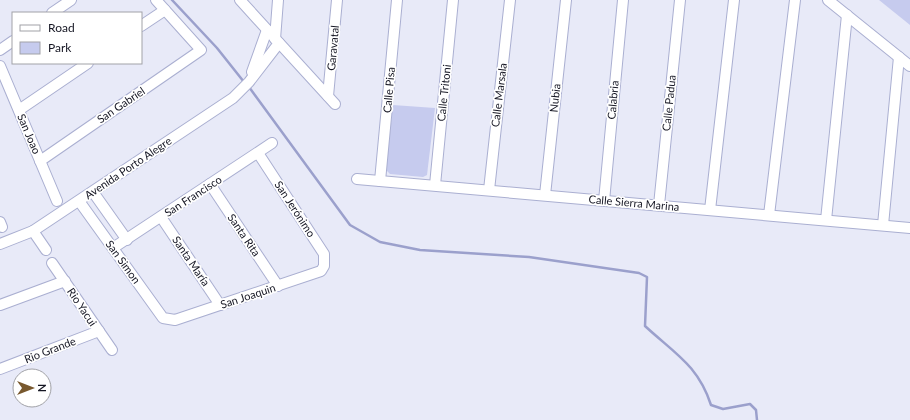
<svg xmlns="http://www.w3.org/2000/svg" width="910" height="420" font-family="Lato,sans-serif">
<rect width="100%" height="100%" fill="#e8eaf8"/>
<g fill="#c6cbee">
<path d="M879,0H910V25Z"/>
<path d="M393,105L435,108L427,175L423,177L390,174L386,170Z"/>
</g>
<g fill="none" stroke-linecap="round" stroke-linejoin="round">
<g stroke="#9ba0cc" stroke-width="2.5">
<path d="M172,0L217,48L244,82"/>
<path d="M249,87L350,225L380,242L420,250L529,257L639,273L647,277L645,326C674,353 698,365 711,405L723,409L750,404L756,410L757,420"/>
</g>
<defs>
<g id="street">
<path d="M240,0L335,104"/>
<path d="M828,0L910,66"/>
<path d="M52,13L71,0"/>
<path d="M141,26L165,10"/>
<path d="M275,39L278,0"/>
<path d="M0,50L13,41"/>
<path d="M0,66L57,201"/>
<path d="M252,72L267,30"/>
<path d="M328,96L337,0"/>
<path d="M19,110L88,63"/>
<path d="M40,161L201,50L156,0"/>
<path d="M357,179L910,228"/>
<path d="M380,181L397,0"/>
<path d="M210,184L278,286"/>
<path d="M435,185L453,0"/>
<path d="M489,190L510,0"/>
<path d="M93,192L127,240"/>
<path d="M545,195L566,0"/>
<path d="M79,201L163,318L175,320L321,271L324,266V254L258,153"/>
<path d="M604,201L623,0"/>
<path d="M659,205L680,0"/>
<path d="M710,210L734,0"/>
<path d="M769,215L795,0"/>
<path d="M161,217L220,305"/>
<path d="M826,220L847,15"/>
<path d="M0,222L2,227"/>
<path d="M883,225L899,57"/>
<path d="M33,231L46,250"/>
<path d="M0,244L33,231L233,98L249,82L279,43"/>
<path d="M113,248L272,143"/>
<path d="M52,263L112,350"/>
<path d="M0,305L65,281"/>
<path d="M0,369L99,331"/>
</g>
</defs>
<use href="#street" stroke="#aaafd1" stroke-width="12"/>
<use href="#street" stroke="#fff" stroke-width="10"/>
</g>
<g text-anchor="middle" stroke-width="3.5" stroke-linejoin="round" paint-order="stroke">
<g font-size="11" fill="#151623" stroke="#fff">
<text transform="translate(333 48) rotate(-85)" y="4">Garavatal</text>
<text transform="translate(389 90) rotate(-85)" y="4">Calle Pisa</text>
<text transform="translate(444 93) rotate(-84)" y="4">Calle Tritoni</text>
<text transform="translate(499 95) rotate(-83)" y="4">Calle Marsala</text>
<text transform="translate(555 98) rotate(-84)" y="4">Nubia</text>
<text transform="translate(613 100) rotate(-85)" y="4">Calabria</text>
<text transform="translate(669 103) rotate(-84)" y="4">Calle Padua</text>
<text transform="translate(121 105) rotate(-34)" y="4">San Gabriel</text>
<text transform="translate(29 134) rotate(67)" y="4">San Joao</text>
<text transform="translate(128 168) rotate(-34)" y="4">Avenida Porto Alegre</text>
<text transform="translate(193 196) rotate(-33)" y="4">San Francisco</text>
<text transform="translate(634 203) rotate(5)" y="4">Calle Sierra Marina</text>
<text transform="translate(295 209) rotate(57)" y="4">San Jerónimo</text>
<text transform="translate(244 235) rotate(56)" y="4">Santa Rita</text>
<text transform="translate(191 261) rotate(56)" y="4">Santa María</text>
<text transform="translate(123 262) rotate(54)" y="4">San Simon</text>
<text transform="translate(248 296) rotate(-18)" y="4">San Joaquin</text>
<text transform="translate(82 307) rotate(56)" y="4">Rio Yacui</text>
<text transform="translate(50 350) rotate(-21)" y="4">Rio Grande</text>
</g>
</g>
<rect x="12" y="12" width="130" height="52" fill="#ffffff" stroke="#a1a2a7"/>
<rect x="20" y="25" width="20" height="6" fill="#ffffff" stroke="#a1a2a7"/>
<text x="48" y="32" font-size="12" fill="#151623">Road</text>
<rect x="20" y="42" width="20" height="12" fill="#c6cbee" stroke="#a1a2a7"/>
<text x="48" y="52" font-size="12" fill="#151623">Park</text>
<g transform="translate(32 388) rotate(90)"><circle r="19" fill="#ffffff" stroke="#a1a2a7"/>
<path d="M0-3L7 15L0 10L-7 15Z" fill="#78582e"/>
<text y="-6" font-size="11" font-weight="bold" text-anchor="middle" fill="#151623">N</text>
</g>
</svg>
